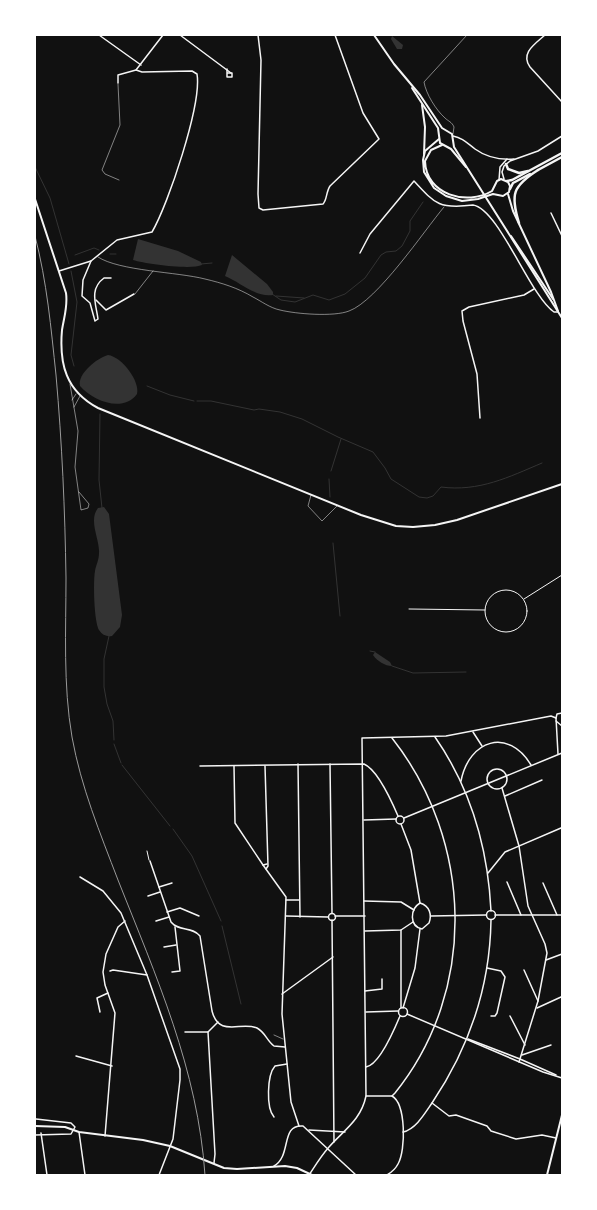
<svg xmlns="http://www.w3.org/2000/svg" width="597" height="1210" font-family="Ubuntu,sans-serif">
<rect width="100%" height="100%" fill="#111"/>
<g fill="#333">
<path d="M392,36L403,45L402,49H397L391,39Z"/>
<path d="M138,239L178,251L201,262L202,265C191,270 146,264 133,260Z"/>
<path d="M232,255L267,284L273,292V295C256,298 240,282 225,276Z"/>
<path d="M108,355C122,357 140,381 137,394C123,413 93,401 80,386C77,374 97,358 108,355Z"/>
<path d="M104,507L109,514L122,615L120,627L112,636C107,637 102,635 99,630C94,621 93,582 95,571C96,565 99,560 99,553C100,539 88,521 98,508Z"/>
<path d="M375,652L390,662L392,666C385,666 377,661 373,655Z"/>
</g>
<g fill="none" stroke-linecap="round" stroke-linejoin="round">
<g stroke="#333" stroke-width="1">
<path d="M35,167L50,198L69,264"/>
<path d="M110,254H116"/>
<path d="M75,255L94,248L99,250"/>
<path d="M201,264L212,263"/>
<path d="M71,271L77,302L71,355L74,366"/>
<path d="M272,294L281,300L295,302L313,295L329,300L345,294L365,278L381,255L386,252L396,251L402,246L410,231V221L423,202"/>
<path d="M276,296L304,298"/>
<path d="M147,386L170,395L194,401"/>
<path d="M197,401H211L254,410L259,409L280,412L302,419L338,437L373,452L385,468L391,479L419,497L427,498L433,496L441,487C479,492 509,477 542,463"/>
<path d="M100,414L99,480L102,508"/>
<path d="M331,471L341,439"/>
<path d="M329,479L330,497"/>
<path d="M333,543L340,616"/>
<path d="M109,636L104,659V687L107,704L113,721L114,740"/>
<path d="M370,651L375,652"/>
<path d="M392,666L413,673L466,672"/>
<path d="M114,744L121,763"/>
<path d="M122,765L170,826"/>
<path d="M173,829L192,856L221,921"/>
<path d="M222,926L241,1004"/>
</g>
<g stroke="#f5f5f5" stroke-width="0.5">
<path d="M118,84L120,125L102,170L105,174L119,180"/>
<path d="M453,134L454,127C452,122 448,121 445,118C436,110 426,94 424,82L467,35"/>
<path d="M98,257C119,271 178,272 205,279C222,283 238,288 253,297C261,301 270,308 280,310C296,314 334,317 349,311C377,301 424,231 444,207"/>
<path d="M135,294L153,271"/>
<path d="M70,384L78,431L75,467L81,510L88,508L89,504L79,492"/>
<path d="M72,400L76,394"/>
<path d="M74,407L80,396"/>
<path d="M311,495L308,506L322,521L337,506"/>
<path d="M274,1035L283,1039"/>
<path d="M562,1100V1102"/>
</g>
<g stroke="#f5f5f5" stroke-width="1">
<circle cx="506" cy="611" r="21"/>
<path d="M524,599L562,575"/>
<path d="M409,609L485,610"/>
<path d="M147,851L149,860"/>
</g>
<g stroke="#f5f5f5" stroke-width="1.5">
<path d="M99,35L141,65"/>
<path d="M180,35L231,73"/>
<path d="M258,35L261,60L258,194L259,208L263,210L323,204C327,200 326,192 330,186L379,139L363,113L335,35"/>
<path d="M545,35C535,44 520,53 530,67L562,102"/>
<path d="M227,69V77H232V73H227"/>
<path d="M118,83V75L136,70L163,35"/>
<path d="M453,136C463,138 467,143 475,149C486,157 500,160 514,159"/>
<path d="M504,179L502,172L504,166L510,161L538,151L562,136"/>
<path d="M499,180L500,167L507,159"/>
<path d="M551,213L562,236"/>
<path d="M360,253L370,234L414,181C436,205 440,209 473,205C499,209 530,296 554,312H558"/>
<path d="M91,261L83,280L82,296L90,303L95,321L98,319C96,304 89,289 104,278H111"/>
<path d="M59,271L91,261L117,240L152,232C168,205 202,104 197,74L192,71L142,72L136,70"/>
<path d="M96,300L106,310L134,294"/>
<path d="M480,418L477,374L463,321L462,311L469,307L524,295L534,289"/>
<path d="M556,718L558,754"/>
<path d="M556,718L557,714L562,713"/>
<path d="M556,721L562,726"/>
<path d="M473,732L482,746"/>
<path d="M435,737C471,789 488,849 491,911"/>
<path d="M298,764L300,917"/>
<path d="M330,764L332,913"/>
<path d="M200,766L364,764C378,770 392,802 398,816"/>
<path d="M234,766L235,823L263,865"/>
<path d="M265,766L268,866L266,869"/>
<circle cx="497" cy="779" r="10"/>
<path d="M461,781C469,740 508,727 531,765"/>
<path d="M502,788L519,846L528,906L545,944L547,953L538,1001L519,1062"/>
<path d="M505,796L542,780"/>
<circle cx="400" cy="820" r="4"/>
<path d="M404,818L562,753"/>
<path d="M364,820L396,819"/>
<path d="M401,824L411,850L420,903"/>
<path d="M150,861L171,922C179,932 192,926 200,936L212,1011C219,1038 241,1021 257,1028C265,1032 267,1041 274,1046L285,1047"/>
<path d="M267,864L263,865L286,897L282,1014L291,1102L299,1126"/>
<path d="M488,873L505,852L561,828"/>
<path d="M80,877L103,891L121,913L147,975L180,1069V1080L173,1139L159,1175"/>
<path d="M507,882L521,915"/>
<path d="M543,883L557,915"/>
<path d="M159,887L172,883"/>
<path d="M148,896L160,892"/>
<path d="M286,900H299"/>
<path d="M364,901L401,902L414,910"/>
<path d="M420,903C430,906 432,915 429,923L422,929C409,926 410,909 420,903Z"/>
<circle cx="491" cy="915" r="4.5"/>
<path d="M167,912L180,908L199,916"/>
<circle cx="332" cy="917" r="3.5"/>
<path d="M495,915H562"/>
<path d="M286,916L328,917"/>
<path d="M335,916H365"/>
<path d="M431,916L486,915"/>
<path d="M332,920L334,1142"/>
<path d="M156,921L169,917"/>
<path d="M365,931L401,930L413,922"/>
<path d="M164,947L176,945"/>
<path d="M546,960L562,954"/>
<path d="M487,968L501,971L505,977L497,1013L495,1016H491"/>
<path d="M524,970L538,1001"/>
<path d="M110,971L113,970L147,975"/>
<path d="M172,972L180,971L175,927"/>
<path d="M365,991L382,989V979"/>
<path d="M282,994L333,957"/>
<circle cx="403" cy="1012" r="4.5"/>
<path d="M401,1008V930"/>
<path d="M403,1008L415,968L420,929"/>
<path d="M537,1008L561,997"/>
<path d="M100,1012L97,998L108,993"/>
<path d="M366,1012L398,1011"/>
<path d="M407,1014L543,1072L562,1078"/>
<path d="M510,1016L525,1045"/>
<path d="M185,1032H208"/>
<path d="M468,1039L520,1059L556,1075"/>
<path d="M522,1055L551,1045"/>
<path d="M76,1056L112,1066"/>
<path d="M366,1067C379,1065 395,1028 400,1016"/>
<path d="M366,1096H392L395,1093C478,990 473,841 392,738"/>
<path d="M432,1103L449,1116L456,1115L487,1126L491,1131L516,1139L542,1135L556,1138"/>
<path d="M274,1117C266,1108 267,1075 275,1066L287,1064"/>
<path d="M309,1130L345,1132"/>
<path d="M79,1132L85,1175"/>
<path d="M403,1132C416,1129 425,1113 432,1103C469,1048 490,986 491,920"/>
<path d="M41,1133L47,1175"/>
<path d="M35,1135L71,1134L75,1127L71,1123L36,1119"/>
<path d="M105,1136L115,1013L105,985L103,972L106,954L118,927L125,921"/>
<path d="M214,1163L215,1154L208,1032L218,1022"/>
<path d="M274,1166C292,1156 280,1124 303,1126L356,1175"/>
<path d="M309,1175C315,1166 321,1156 329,1147C344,1130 361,1120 366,1096L362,738L446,736L551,716L556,718"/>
<path d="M387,1175C392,1172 396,1168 398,1164C406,1150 406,1104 392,1096"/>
</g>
<g stroke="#f5f5f5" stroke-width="2">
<path d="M35,199L66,293C68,306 64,317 62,330C59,364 66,391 98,408L361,515L396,526L413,527L435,525L457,520L562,484"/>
<path d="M35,1126L65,1127L79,1132L143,1140L170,1146L224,1168L237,1169L285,1166L297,1168L312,1175"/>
</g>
<g stroke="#f5f5f5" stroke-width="2">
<path d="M374,35L394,64L420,95L442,128L452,134L454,147L562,318"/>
<path d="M412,88L438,128L440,143L451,149L466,167"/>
<path d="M422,105L425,127L424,154"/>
<path d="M439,139L425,151L423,160L424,172L434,188L446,196L462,201L478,199L493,194L503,196L509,192L510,186L508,182L501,179L497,181L492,191C467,206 426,195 425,161L431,150L442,145"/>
<path d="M508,194L513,211L551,292L558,311"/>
<path d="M511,236L553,299"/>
<path d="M547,1175L562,1115"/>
</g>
<g stroke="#f5f5f5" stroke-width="2.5">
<path d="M506,164L508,169L519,173L528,171"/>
<path d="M538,170L562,157"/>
<path d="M507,181L512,180L562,153"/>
<path d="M510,189L513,183L530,174"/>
<path d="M519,223C510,194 513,186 538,170"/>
</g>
<path stroke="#9a9a9a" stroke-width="1" d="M35,236C47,282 51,328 56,375C62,443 65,510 66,578C66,630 63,685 72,737C81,787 100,833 118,880C156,976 198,1070 205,1175"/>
</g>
<rect width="597" height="1210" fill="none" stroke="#ffffff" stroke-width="72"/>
</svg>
